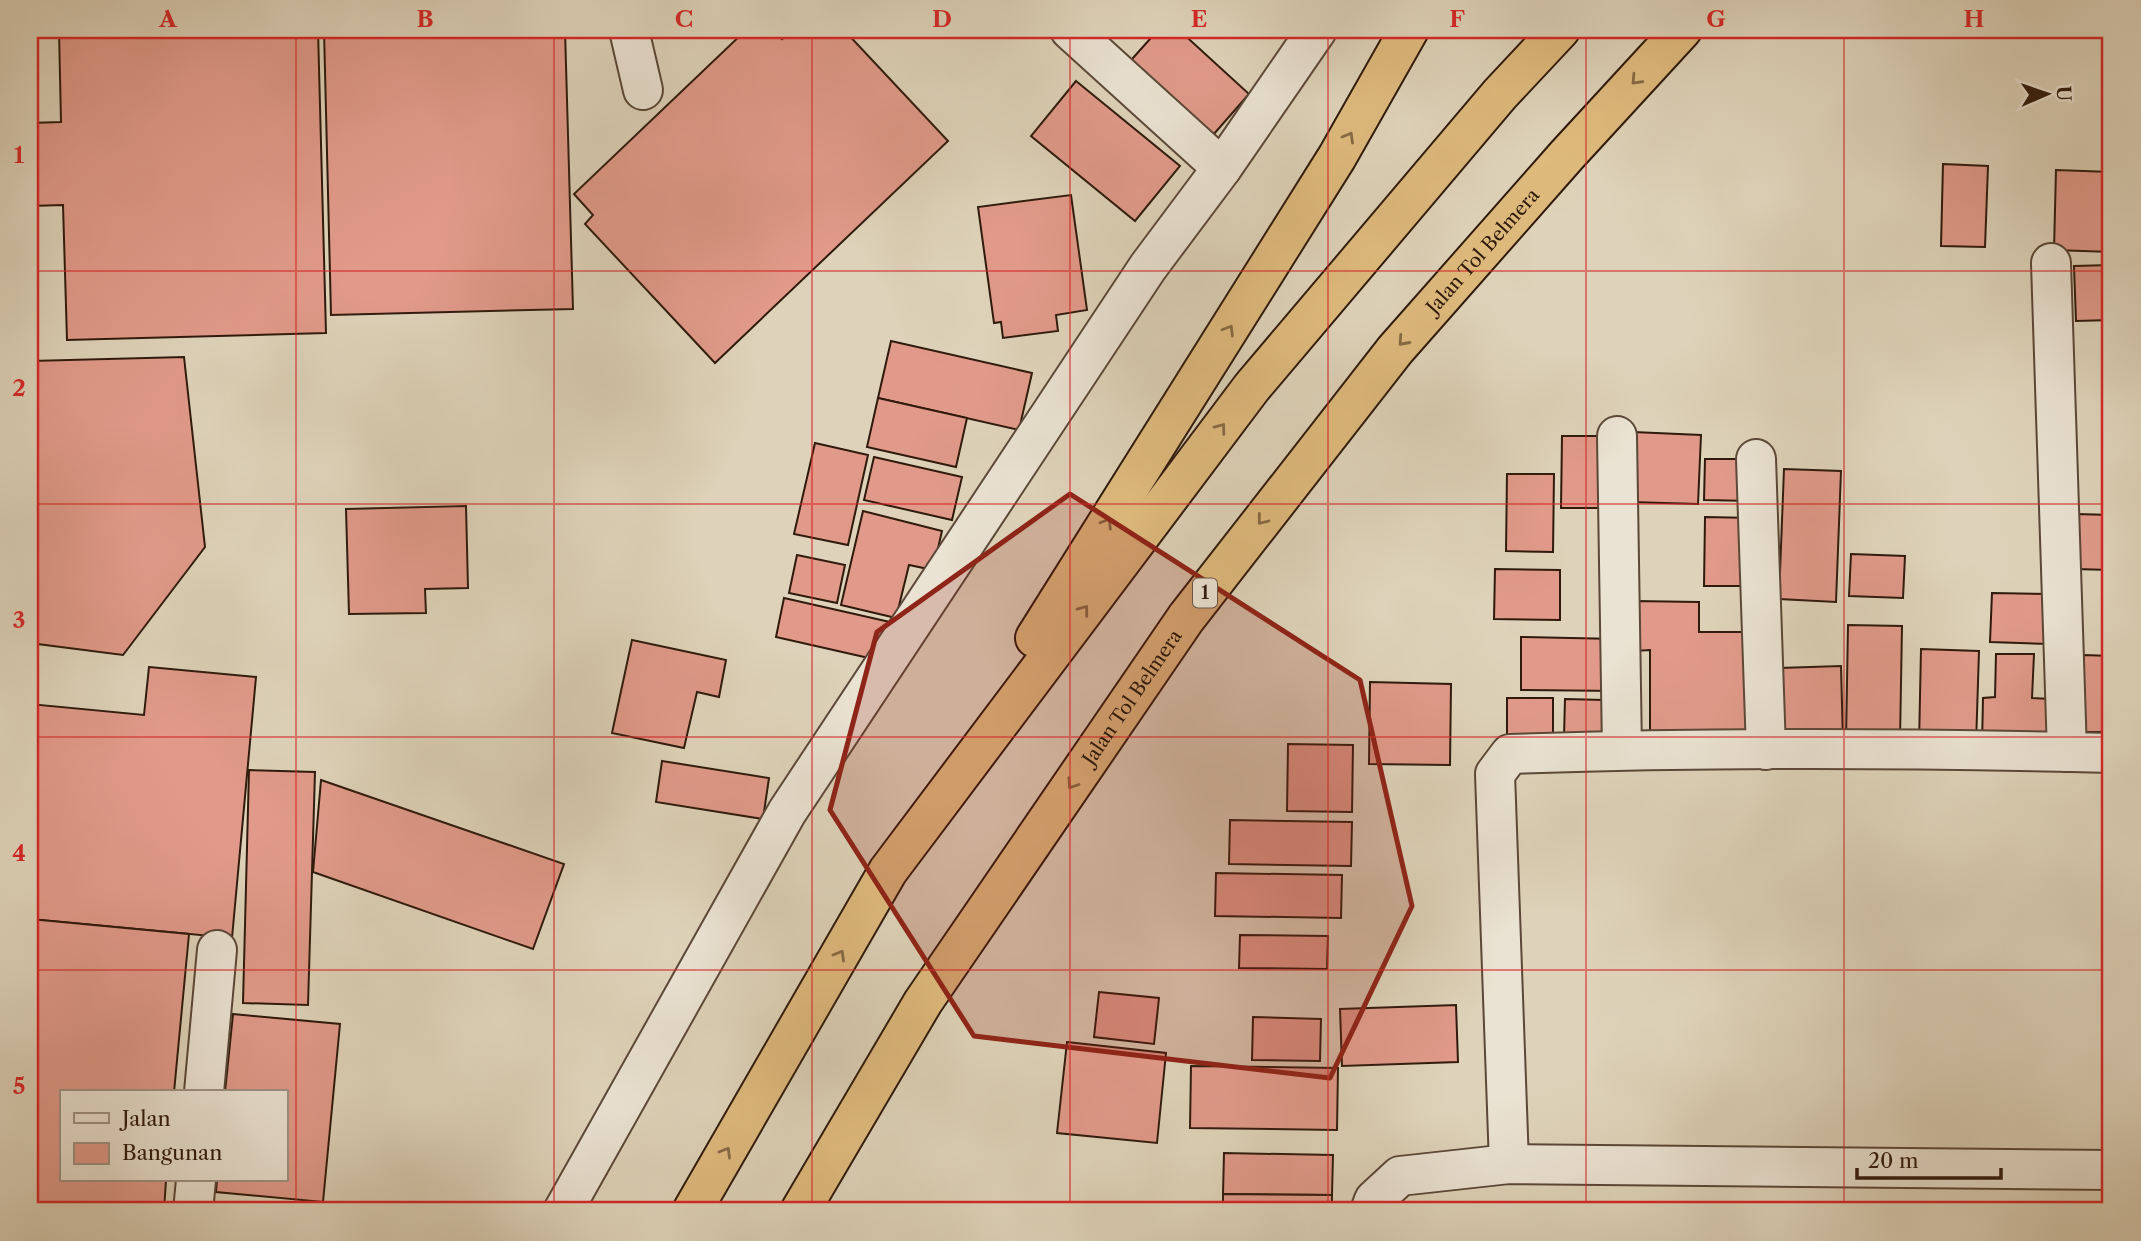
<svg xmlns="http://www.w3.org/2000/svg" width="2141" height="1241" font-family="'Libre Caslon Text',serif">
<rect width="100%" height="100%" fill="#ded3ba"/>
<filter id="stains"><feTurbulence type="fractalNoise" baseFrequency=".00286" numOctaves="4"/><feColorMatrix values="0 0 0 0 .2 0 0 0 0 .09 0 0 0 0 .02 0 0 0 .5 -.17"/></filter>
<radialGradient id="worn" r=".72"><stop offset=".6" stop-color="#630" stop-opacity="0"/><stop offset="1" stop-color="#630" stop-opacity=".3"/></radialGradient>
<g fill="#e19a8a" stroke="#2f1a0c" stroke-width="2">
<path d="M59,30H318L326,333L67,340L63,205L30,206V123L61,122Z"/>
<path d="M324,30H565L573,309L331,315Z"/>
<path d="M746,30H773L782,39L791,30H844L948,141L715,363L585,224L593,215L574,194Z"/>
<path d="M1158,30H1179L1249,94L1206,143L1124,68Z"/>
<path d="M1076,81L1180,166L1135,221L1031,136Z"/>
<path d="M1943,164L1988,166L1985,247L1941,246Z"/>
<path d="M2056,170L2111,172V252L2054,250Z"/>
<path d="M1071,195L1087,310L1056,315L1058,331L1003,338L1001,322L994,323L978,207Z"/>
<path d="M2111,265V320L2076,321L2074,266Z"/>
<path d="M30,329L31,361L184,357L205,547L123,655L30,643Z"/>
<path d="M891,341L1032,373L1019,430L878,398Z"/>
<path d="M878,398L967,418L956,467L867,447Z"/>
<path d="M1633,432L1701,435L1698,504L1630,502Z"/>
<path d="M1562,436H1612L1611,508H1561Z"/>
<path d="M815,443L868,455L848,545L794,534Z"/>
<path d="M874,457L962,477L952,520L864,500Z"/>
<path d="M1705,459H1751V501L1704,500Z"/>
<path d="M1784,469L1841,471L1836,602L1779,599Z"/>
<path d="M1507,474H1554L1553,552L1506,551Z"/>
<path d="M466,506L468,588L425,589L426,613L349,614L346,509Z"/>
<path d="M863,511L942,531L933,570L909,565L896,618L841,605Z"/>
<path d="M2076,514L2111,515V570L2075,569Z"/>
<path d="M1705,517L1753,518V586H1704Z"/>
<path d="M1851,554L1905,556L1903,598L1849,596Z"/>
<path d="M797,555L845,565L837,603L789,593Z"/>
<path d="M1495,569L1560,570V620L1494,619Z"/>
<path d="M1992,593L2050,594L2049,644L1990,642Z"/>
<path d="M784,598L890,622L882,661L776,637Z"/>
<path d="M1634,601L1699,602V632H1752V739H1650V650L1634,651Z"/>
<path d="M1848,625L1902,626L1900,740H1846Z"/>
<path d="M1521,637L1617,639V691L1521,690Z"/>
<path d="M632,640L726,660L719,697L697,692L684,748L612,733Z"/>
<path d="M1921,649L1979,651L1976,745L1919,744Z"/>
<path d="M1996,654H2034L2032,698L2050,699L2049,747L1982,746L1983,698L1995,697Z"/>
<path d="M2084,655L2111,656V732H2082Z"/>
<path d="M1841,666L1843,742L1782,744L1779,668Z"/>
<path d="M149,667L256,677L232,938L30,919V704L144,715Z"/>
<path d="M1370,682L1451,684L1450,765L1369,764Z"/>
<path d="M1507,698H1553V745L1507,744Z"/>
<path d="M1565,699L1604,700V737L1564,736Z"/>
<path d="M1288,744L1353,745L1352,812L1287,811Z"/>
<path d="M662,761L769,778L763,819L656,802Z"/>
<path d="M249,770L315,772L308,1005L243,1003Z"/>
<path d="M321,780L564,864L533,949L313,872Z"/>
<path d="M1230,820L1352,822L1351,866L1229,864Z"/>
<path d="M1216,873L1342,875L1341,918L1215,916Z"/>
<path d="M30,919L189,934L174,1092H61V1180H166L164,1211H30Z"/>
<path d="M1240,935L1328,936L1327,969L1239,968Z"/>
<path d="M1099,992L1159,998L1154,1044L1094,1037Z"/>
<path d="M1456,1005L1458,1062L1342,1066L1340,1009Z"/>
<path d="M233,1014L340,1024L323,1202L216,1192L217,1180H285V1092H225Z"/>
<path d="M1253,1017L1321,1019L1320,1061L1252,1060Z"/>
<path d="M1067,1042L1166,1053L1157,1143L1057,1133Z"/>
<path d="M1191,1066L1338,1068L1337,1130L1190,1128Z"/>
<path d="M1224,1153L1333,1155L1332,1195L1223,1194Z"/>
<path d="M1223,1194L1332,1195V1211H1223Z"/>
<path d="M1025,1205L1072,1211H1024Z"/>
<rect x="1641" y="1208" width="116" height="3"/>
<rect x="2084" y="1208" width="27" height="3"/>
<path d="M1802,1209L1901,1211H1802Z"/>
</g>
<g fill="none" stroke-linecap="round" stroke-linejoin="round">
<defs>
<g id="minor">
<path d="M629,30L643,90"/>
<path d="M1070,30L1222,168"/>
<path d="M2051,263L2067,752"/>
<path d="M1617,436L1622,750"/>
<path d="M1756,459L1766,750"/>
<path d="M204,1092L217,950"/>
<path d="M1509,1164L1495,774L1510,754C1710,747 1911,748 2111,753"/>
<path d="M193,1211L196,1180"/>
<path d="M563,1211L787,812L1148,267L1222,168L1317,30"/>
<path d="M1370,1211L1374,1200L1400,1176L1509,1164L2111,1170"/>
</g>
<g id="highway">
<path d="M1035,638L1337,157L1409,30"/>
<path d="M692,1211L888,871L1252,387L1500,94L1560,30"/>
<path id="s1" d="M800,1211L923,1002L1186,618L1395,350L1567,155L1682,30"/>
</g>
</defs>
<use href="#minor" stroke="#5b4838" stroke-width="42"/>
<use href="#highway" stroke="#2f1a0c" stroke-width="42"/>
<use href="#minor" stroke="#eae2d2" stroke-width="38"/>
<use href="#highway" stroke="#dfba7d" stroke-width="38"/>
</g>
<defs><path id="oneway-chevron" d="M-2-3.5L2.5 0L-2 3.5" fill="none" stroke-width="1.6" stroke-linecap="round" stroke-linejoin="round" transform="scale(1.75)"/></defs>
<g stroke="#876a44">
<use href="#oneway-chevron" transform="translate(1636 80) rotate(133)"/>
<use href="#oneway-chevron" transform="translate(1349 137) rotate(-60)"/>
<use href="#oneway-chevron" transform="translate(1229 330) rotate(-58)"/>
<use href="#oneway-chevron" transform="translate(1403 341) rotate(132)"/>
<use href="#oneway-chevron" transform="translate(1221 428) rotate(-53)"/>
<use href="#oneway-chevron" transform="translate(1262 520) rotate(128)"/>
<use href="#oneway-chevron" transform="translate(1107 523) rotate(-58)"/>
<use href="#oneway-chevron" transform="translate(1084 610) rotate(-53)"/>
<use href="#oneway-chevron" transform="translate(1072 784) rotate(124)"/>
<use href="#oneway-chevron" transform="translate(840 955) rotate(-60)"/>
<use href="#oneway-chevron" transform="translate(726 1152) rotate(-60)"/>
</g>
<path fill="#8f2418" fill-opacity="0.2" stroke="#8f2418" stroke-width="5" stroke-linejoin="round" d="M1070,494L1360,680L1412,906L1330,1078L974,1036L830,810L877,632Z"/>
<path fill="none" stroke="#d62828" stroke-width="2" stroke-opacity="0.55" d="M296,30V1211M554,30V1211M812,30V1211M1070,30V1211M1328,30V1211M1586,30V1211M1844,30V1211M30,271H2111M30,504H2111M30,737H2111M30,970H2111"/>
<g text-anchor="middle" stroke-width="7" stroke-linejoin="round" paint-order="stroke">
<rect fill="#eae2d2" stroke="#675647" stroke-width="2" x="1193" y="578.5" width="24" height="29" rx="5"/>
<g font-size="18" font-weight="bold" fill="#2f1a0c">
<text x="1205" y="599">1</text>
</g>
<g font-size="19" fill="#2f1a0c" stroke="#eae2d2">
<text dy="7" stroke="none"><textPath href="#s1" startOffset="1180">Jalan Tol Belmera</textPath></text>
<text dy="7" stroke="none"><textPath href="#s1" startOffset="612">Jalan Tol Belmera</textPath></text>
</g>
</g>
<rect width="2141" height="1241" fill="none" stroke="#ded3ba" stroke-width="77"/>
<rect x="60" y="1090" width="228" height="91" fill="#eae2d2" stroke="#9f9283" stroke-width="2"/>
<rect x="74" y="1113" width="35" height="10" fill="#eae2d2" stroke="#9f9283" stroke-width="2"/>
<text x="122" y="1126" font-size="21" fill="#2f1a0c">Jalan</text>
<rect x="74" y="1143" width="35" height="21" fill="#e19a8a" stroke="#9f9283" stroke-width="2"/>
<text x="122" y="1160" font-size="21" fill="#2f1a0c">Bangunan</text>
<g transform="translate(2047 94) rotate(88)" stroke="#eae2d2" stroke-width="5" paint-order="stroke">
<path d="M0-5L12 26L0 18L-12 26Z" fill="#2f1a0c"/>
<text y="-10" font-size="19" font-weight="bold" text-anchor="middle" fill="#2f1a0c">U</text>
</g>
<path d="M1857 1168v10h144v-10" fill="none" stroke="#2f1a0c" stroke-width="3.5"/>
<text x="1868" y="1168" font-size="21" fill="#2f1a0c" stroke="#eae2d2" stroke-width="5" paint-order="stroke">20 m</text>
<rect x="38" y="38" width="2064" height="1164" fill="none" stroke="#d62828" stroke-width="2.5"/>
<g font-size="23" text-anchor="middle" font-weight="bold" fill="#d62828">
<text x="168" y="27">A</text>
<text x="425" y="27">B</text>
<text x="684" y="27">C</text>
<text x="942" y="27">D</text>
<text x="1199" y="27">E</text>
<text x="1457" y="27">F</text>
<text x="1716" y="27">G</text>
<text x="1974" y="27">H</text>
<text x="19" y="163">1</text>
<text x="19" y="396">2</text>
<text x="19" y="628">3</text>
<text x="19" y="861">4</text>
<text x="19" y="1094">5</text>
</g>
<rect width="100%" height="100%" filter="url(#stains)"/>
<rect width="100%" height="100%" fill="url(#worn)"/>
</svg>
